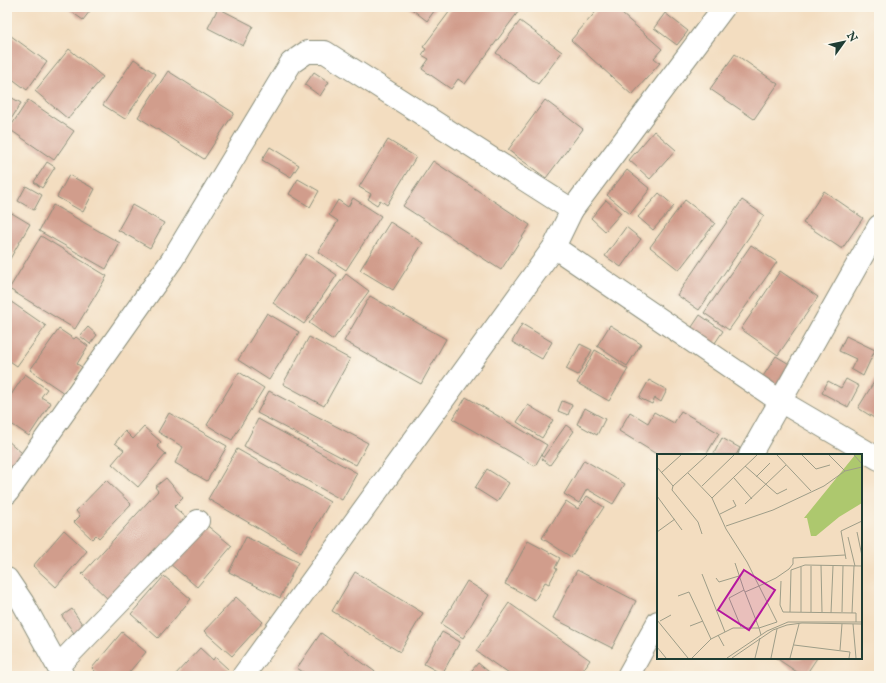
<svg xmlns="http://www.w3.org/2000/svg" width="886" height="683" font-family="'IM FELL English',serif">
<rect width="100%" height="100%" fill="#fbf7ec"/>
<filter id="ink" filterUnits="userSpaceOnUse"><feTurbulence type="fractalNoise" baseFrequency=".025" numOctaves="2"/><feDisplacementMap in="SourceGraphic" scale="8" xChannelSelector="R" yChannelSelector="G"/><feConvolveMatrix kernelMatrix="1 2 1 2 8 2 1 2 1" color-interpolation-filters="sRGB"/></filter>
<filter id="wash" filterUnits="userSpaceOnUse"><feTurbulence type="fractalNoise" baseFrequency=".012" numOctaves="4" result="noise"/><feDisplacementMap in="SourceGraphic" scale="16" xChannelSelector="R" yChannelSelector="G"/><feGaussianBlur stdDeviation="0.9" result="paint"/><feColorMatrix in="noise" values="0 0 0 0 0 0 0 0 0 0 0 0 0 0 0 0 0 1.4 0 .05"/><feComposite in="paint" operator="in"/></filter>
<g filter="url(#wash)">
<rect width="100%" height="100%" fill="#f3ddc0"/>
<g id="blocks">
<g fill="#d19d8c">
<path d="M71,7H93L83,20L69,10Z"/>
<path d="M409,7H437L427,21Z"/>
<path d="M453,7L521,8L465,84L458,79L451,89L422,69L429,59L422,55L426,49L423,47Z"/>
<path d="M600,7H614L662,49L654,58L660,63L632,95L571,40Z"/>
<path d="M218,8L253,26L243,46L208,28Z"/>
<path d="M665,13L688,31L677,45L654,28Z"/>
<path d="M520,21L562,52L538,84L496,53Z"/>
<path d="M7,33L47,62L27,90L7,75Z"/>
<path d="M69,49L103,77L68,119L35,91Z"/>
<path d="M735,54L778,84L754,119L710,89Z"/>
<path d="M134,59L156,74L125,119L103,105Z"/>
<path d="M168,71L234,113L204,159L138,117Z"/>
<path d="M314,72L329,82L320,96L305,85Z"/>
<path d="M7,95L21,103L7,126Z"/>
<path d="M28,100L74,131L54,160L9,129Z"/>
<path d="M545,100L583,129L546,178L508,150Z"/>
<path d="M654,131L676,150L650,179L629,160Z"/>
<path d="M388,140L416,157L387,205L380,200L377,205L368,199L371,194L359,187Z"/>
<path d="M270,147L299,165L291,177L262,160Z"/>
<path d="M433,161L530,225L501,270L403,206Z"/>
<path d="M47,162L55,167L42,188L34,182Z"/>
<path d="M627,170L650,189L630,214L607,195Z"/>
<path d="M69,175L95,189L83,212L57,197Z"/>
<path d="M298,179L319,191L310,207L289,194Z"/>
<path d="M26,186L42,195L34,210L18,201Z"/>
<path d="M824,191L863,218L842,249L803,223Z"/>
<path d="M659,193L674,206L653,230L638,217Z"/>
<path d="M353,198L381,216L346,270L318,252L338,221L329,215L338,200L348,207Z"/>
<path d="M606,200L621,213L605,231L591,218Z"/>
<path d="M685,200L715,223L679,270L650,247Z"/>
<path d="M742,200L764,215L699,310L677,295Z"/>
<path d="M53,205L120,243L106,269L39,231Z"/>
<path d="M132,205L164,223L150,248L118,230Z"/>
<path d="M10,212L30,224L7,264V218Z"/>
<path d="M390,222L423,243L393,290L360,270Z"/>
<path d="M626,227L641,239L621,267L605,256Z"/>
<path d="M41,236L107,276L75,329L9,289Z"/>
<path d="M751,245L777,262L729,330L704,313Z"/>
<path d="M306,254L337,275L304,324L273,303Z"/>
<path d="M780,271L818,297L778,355L741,329Z"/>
<path d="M346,274L369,291L333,340L309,323Z"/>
<path d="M370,296L446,339L421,384L344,341Z"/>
<path d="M7,299L46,326L17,366L7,359Z"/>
<path d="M267,313L299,332L269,380L238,360Z"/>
<path d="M700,315L723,331L711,349L688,333Z"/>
<path d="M522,324L552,342L542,359L512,342Z"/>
<path d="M610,325L641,344L627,366L597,346Z"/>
<path d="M88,327L97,335L90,344L80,336Z"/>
<path d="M59,329L74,339L76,337L88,346L77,364L82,367L64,393L30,370Z"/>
<path d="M846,336L875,350L863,376L851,369L856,359L839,351Z"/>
<path d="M309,337L350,359L324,406L283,384Z"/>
<path d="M580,344L592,350L578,375L566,369Z"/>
<path d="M595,350L628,369L609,401L577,383Z"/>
<path d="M776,356L791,365L777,387L762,378Z"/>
<path d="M239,372L264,388L232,440L207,425Z"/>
<path d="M25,374L47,389L41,397L51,403L29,436L7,421V401Z"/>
<path d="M879,374V421L858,408Z"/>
<path d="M846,379L859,386L848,407L822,393L828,381L841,388Z"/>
<path d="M649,380L667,390L661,402L655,398L652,404L639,398Z"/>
<path d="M269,391L368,443L356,465L257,413Z"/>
<path d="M466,397L547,445L535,466L453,419Z"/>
<path d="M562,401L572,405L568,415L558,411Z"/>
<path d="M528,405L553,420L542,438L517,422Z"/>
<path d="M585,408L605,419L597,435L577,424Z"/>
<path d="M681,411L719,433L706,455H658L619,431L630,412L648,423L654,412L674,423Z"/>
<path d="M169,413L227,446L207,481L175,463L183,447L158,432Z"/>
<path d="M258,419L357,473L342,500L244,446Z"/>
<path d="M566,425L574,431L550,465L542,459Z"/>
<path d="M144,427L161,442L157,446L166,454L138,487L112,464L124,450L115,443L125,431L133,439Z"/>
<path d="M722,438L740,448L736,455H713Z"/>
<path d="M7,440L22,453L7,472Z"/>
<path d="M237,449L330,502L301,553L208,499Z"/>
<path d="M584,460L625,484L613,504L587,489L579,503L564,494Z"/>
<path d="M487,469L509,483L497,502L475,488Z"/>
<path d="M166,478L183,498L174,507L188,519L111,602L82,574L158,491L155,487Z"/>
<path d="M106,480L131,504L99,538L96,535L92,539L74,522L80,516L76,511Z"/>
<path d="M587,496L604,507L571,557L542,538L566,501L578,509Z"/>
<path d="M204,523L232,546L197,587L170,564Z"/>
<path d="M64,530L87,551L56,587L33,566Z"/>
<path d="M246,537L298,562L280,598L229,572Z"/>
<path d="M528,541L560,558L555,568L557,569L549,584L545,582L535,600L505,584Z"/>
<path d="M577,570L636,601L612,648L553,618Z"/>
<path d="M355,572L423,613L400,652L332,611Z"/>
<path d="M164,576L191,599L158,638L131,614Z"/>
<path d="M467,581L489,595L463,638L441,624Z"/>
<path d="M236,597L263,622L232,656L204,631Z"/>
<path d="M509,603L590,660L579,676H512L476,651Z"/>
<path d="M72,609L88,633L78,639L62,616Z"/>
<path d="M122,632L146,652L126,676H100L92,668Z"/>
<path d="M442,632L460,642L442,674L424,664Z"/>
<path d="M321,633L381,676H309L297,668Z"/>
<path d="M200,648L213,660L215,657L228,669L221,676H174Z"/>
<path d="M776,658H817L805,676H803Z"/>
<path d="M478,663L494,676H467Z"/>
</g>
</g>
</g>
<g filter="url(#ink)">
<use href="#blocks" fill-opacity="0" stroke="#898d7a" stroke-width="1"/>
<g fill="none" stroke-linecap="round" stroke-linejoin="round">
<defs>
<g id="minor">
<path d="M572,210L724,7"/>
<path d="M750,455L879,226"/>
<path d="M7,493L172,260L291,63L307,52H325L572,210L554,247"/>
<path d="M7,579L23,603L63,676"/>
<path d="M58,666L198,521"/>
<path d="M243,676L554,247L780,401L879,459"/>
<path d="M628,676L658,622"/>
</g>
</defs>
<use href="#minor" stroke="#898d7a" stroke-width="24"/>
<use href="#minor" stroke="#fff" stroke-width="22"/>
</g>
</g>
<g transform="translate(657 454)">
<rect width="205" height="205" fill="#f3ddc0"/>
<path d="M198,1H205V49L182,63L159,82H154L150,64H147Z" fill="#adc86e"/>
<path fill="none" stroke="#9e9d88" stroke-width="1" d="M120,1L154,37M145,1L159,15L173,11M172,1L188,17L205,13M197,1L205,10M88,12L120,40L130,35M0,13L16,32L15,36L41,68L45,80M4,19L24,1M31,19L55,44L69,75L90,108L120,168L102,174L88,138L102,132L119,124L132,115L136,110V104L188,101M99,23L113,9M77,24L95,45M16,32L50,1M45,32L77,1M0,42L25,76M55,44L100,1M88,50L129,11M63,60L79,52L76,46M69,72L116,56L167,32L188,17M0,78L18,65M200,78L205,102M191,83L198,112M189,105L184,77L205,67M78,109L87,136M164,111L165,158M154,112V158M144,113V158M45,120L68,178M59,124L62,128L82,122M124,127L123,151L126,158L199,159V168M21,142L32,138L54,185M133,158L134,116L148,111L205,112M185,158L186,112M174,159L176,112M195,159L197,112M0,166L31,204M3,167L14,161M196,170L199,204M33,172L46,167M84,173L72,144L87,136L88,138M61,181L67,192M137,191L193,198L192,204M0,193L9,204M183,196L185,170M35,204L54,185L76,174H102L104,181M70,204L110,177L131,168H205M75,204L116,176L130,171L145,169L205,170M98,204L103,184M114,204L120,175M133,204L142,170"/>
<path fill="#b5179e" fill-opacity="0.15" stroke="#b5179e" stroke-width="2" d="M87,116L118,136L92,176L61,156Z"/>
<rect width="205" height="205" fill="none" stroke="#1f3d34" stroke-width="2"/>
</g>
<rect width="886" height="683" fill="none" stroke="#fbf7ec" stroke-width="24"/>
<g transform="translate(844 42) rotate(57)" stroke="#fbf7ec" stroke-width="3" paint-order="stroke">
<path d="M0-3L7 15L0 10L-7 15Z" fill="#1f3d34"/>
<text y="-6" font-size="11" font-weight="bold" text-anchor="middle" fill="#1f3d34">N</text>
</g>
</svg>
